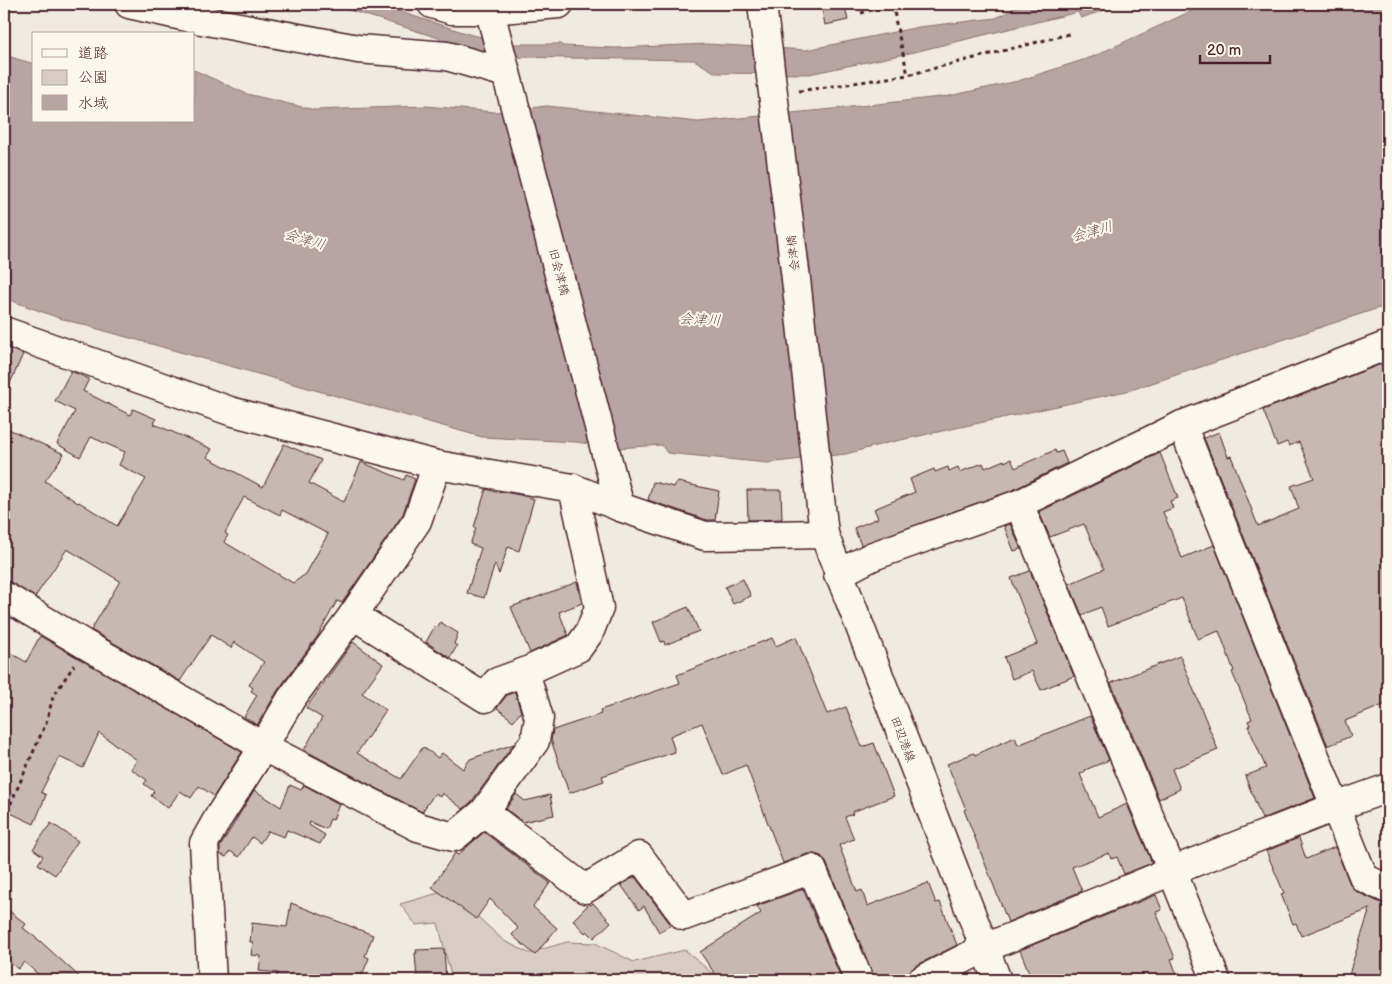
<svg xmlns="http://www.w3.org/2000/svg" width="1392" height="984" font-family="'Balsamiq Sans','Klee One',sans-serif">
<rect width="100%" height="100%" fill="#f0eae0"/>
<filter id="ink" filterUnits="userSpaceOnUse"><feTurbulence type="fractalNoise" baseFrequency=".02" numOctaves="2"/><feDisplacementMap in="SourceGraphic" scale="10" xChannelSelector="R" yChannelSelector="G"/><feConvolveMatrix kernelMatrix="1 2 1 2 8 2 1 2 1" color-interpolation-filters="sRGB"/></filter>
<g filter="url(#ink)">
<path fill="#d8ccc6" stroke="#917678" d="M449,890L504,941L529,953L567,942L595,943L634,962L685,950L713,974V980H452L438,923L416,925L400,904Z"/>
<g fill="#b8a4a2" stroke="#8c6f72">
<path d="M330,4H376L472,35L514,44H561L562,46L616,48L707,44L806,50L919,27L996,18L1022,4H1122L1081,18L1078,12L910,53L809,74L716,73L694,60L508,57L474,49Z"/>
<path d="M1197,4H1388V305L1131,390L887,443L846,454L767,463L667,453L662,445L617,448L576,442L482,437L59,318L4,298V55L34,64V121H194V70L247,94L315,110L425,106L495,112L547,106L698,122L833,109L949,96L1018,81L1092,57L1200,7Z"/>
</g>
<g fill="#c8b8b3" stroke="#4a1f2b" fill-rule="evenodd">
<path d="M821,4H844L848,20L825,25Z"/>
<path d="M4,347L23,354L4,397Z"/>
<path d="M1384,363L1388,376V703L1345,721L1351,736L1328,746L1204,438L1219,432L1228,457L1231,456L1258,526L1299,509L1291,486L1314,478L1299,442L1289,446L1287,442L1277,446L1263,410Z"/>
<path d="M71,371L89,379L83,391L130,415L133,409L156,419L154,424L212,449L207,457L263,487L284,444L321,460L309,483L344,502L361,462L404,480L406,475L415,479L403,514L342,603L337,601L317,637L278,690L257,725L244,717L257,695L251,691L253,688L249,685L264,662L234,642L231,648L211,635L180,681L91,630L120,581L67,549L35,597L12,583L4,580V427L64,454L45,481L78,503L79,502L117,526L146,479L119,465L125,452L91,437L80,457L57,444L75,411L55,401ZM244,497L280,515L282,510L328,534L306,574L293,583L224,542L228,535L225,533Z"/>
<path d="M1055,450L1056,453L1062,451L1067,463L1013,490L861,545L854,528L878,518L874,509L915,492L910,479L934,469L935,472L948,467L949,471L958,467L960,472L983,463L985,468L1004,460V462L1011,459L1015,468Z"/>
<path d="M1160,453L1178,498L1170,501L1173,508L1163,512L1182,558L1214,545L1315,798L1262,819L1245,776L1266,768L1248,726L1250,725L1248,721L1252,719L1232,672L1234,671L1219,631L1198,639L1182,598L1108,626L1101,607L1082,615L1069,584L1104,569L1084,524L1050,537L1039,512Z"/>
<path d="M653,482L674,487L676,483H678V482L719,491L715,520H707L648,500Z"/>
<path d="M486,489L499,493V491L520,495L534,499L519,551L508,547L499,574L495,564L484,598L467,593L481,548L470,544L476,528L474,527Z"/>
<path d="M747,490H781L782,519L748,520Z"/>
<path d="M1010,524L1021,549L1014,551L1004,526Z"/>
<path d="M1030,571L1074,676L1041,690L1032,671L1012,679L1004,657L1037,644L1011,578Z"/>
<path d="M743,579L751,596L733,604L725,587Z"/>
<path d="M577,582L582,603L559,612L568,635L530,653L511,607Z"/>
<path d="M688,607L699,631L665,645L664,641L661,642L653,622Z"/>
<path d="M440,622L458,633L454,644L457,646L450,658L426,642L435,626L438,627Z"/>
<path d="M40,636L242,752L214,796L199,786L191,798L180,791L168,808L151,796L154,791L144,784L147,780L131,769L137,760L99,733L83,768L59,757L41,792L46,795L34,824L4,810V649L26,662Z"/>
<path d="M796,637L827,714L846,707L862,747L874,743L894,796L852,812L853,814L845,817L854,839L839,845L857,892L862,890L867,906L928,883L936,903L940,902L957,945L915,966L909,972L907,980H874L873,974L826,862L821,856L814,854H807L783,863L746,765L723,775L702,723L670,736L675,752L602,776L604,781L569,793L551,740L553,730L601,714L600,710L680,683L677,675L772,638L776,646Z"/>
<path d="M353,642L383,664L362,693L386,710L357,753L401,779L423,747L438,758L442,753L463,769L470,759L514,744L472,801L463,809L442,793L440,797L435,793L422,812L304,750L322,718L306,708Z"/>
<path d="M1180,656L1218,750L1172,769L1180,789L1159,799L1111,683Z"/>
<path d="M515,692L521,712L513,721L497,708L507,695Z"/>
<path d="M1090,716L1109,760L1085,770V772L1080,774L1098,817L1127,804L1152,863L1124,874L1117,857L1111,859L1109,853L1072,867L1082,891L1008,922L964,810L966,809L947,764L974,753L975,755L1015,737L1018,745Z"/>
<path d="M290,785L301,790L304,785L339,804L333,820L330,819L326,829L310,822L309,825L325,835L320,844L287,830L284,837L268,831L260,843L252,837L239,857L230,851L226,857L220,854V847L254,790L281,807Z"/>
<path d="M516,794L525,801L550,795L554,815L523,822L506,809Z"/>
<path d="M51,823L78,841L55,875L38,864L43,856L33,849Z"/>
<path d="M484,832L550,883L533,907L557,928L535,955L512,935L518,928L490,899L476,919L432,887L455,853L458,855Z"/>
<path d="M1299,838L1306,859L1335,847L1350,884L1357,892L1381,903L1388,904V980H1348L1352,964L1370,909L1301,936L1296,923L1293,924L1281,894L1284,893L1266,851Z"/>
<path d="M635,877L671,925L659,932L644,906L639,910L621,885Z"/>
<path d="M803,889L842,980H719L700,952L761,913L757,906Z"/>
<path d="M1156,895L1162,910L1156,912L1175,958L1171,959L1179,980H1032L1020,950Z"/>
<path d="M291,903L373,935L365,956L369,958L360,980H275L278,973L259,971L261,956L251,955L253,942H250L252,923L287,927Z"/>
<path d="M593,903L611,922L594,938L587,931L585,933L573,920L589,904L591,905Z"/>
<path d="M4,907L26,924L23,928L40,941L83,980H45L24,962L18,969L4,958Z"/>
<path d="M444,949L446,980H417L415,953H417L416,950Z"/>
</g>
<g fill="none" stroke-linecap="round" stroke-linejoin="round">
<defs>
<g id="minor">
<path d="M129,4L196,19L358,49L447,56L506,73"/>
<path d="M432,4L452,10H490L559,4"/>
<path d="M488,4L620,507"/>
<path d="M4,331L230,411L437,465L573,488L620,507L705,536L824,534"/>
<path d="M1182,425L1364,878L1388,889"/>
<path d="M1019,504L1172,871L1216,980"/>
<path d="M838,574L873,556L1019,504L1182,425L1388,345"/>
<path d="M4,596L86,645L264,747L418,827L454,837L484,812L535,741L539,718L525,672"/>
<path d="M353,615L485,698L497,682L525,672L578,648L589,633L599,608L573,488"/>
<path d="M484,812L585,889L639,856L684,916L812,869L859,980"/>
<path d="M212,980L204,843L218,818L254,762L291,699L353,615L417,521L437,465"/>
<path d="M922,980L985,948L1172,871L1335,807L1388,788"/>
</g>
<path id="major" d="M762,4L796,279L824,534L997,980"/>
</defs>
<use href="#minor" stroke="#4a1f2b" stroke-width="31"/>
<use href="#major" stroke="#4a1f2b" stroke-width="31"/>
<g stroke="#4a1f2b" stroke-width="3" stroke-dasharray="4 4" stroke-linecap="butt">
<path d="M894,5L895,19L908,75"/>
<path d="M861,13L894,4"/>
<path d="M799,91L908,75L1069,34"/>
<path d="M4,819L46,723L53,697L74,665"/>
</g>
<use href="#minor" stroke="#fbf7ec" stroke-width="28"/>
<use href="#major" stroke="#fbf7ec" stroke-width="28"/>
</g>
</g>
<g text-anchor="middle" stroke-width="4" stroke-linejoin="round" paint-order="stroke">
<g font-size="12" fill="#4a1f2b" stroke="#fbf7ec">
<text transform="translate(793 253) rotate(-97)" y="4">会津橋</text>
<text transform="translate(559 272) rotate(75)" y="4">旧会津橋</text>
<text transform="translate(903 739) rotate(69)" y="4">田辺港線</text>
</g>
<g font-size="14" font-style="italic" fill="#704e55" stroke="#fbf7ec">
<text transform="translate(1092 231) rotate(-16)" y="5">会津川</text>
<text transform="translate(305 239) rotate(16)" y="5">会津川</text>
<text transform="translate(700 319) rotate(3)" y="5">会津川</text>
</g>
</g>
<rect width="1392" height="984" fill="none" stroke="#fbf7ec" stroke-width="20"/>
<rect x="10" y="10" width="1372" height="964" fill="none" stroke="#4a1f2b" stroke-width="2" filter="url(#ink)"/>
<rect x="32" y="32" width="162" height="90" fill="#fbf7ec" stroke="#b4a19f"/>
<rect x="42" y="49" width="25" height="8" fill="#fbf7ec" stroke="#b4a19f"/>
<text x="78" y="58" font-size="15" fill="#4a1f2b">道路</text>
<rect x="42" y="70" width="25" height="15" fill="#d8ccc6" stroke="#b4a19f"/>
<text x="78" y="82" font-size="15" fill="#4a1f2b">公園</text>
<rect x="42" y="95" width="25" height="15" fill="#b8a4a2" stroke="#b4a19f"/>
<text x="78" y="108" font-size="15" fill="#4a1f2b">水域</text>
<path d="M1200 55v8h70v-8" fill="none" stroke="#4a1f2b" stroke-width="2.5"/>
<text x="1207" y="55" font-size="15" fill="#4a1f2b" stroke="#fbf7ec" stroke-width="4" paint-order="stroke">20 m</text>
</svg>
